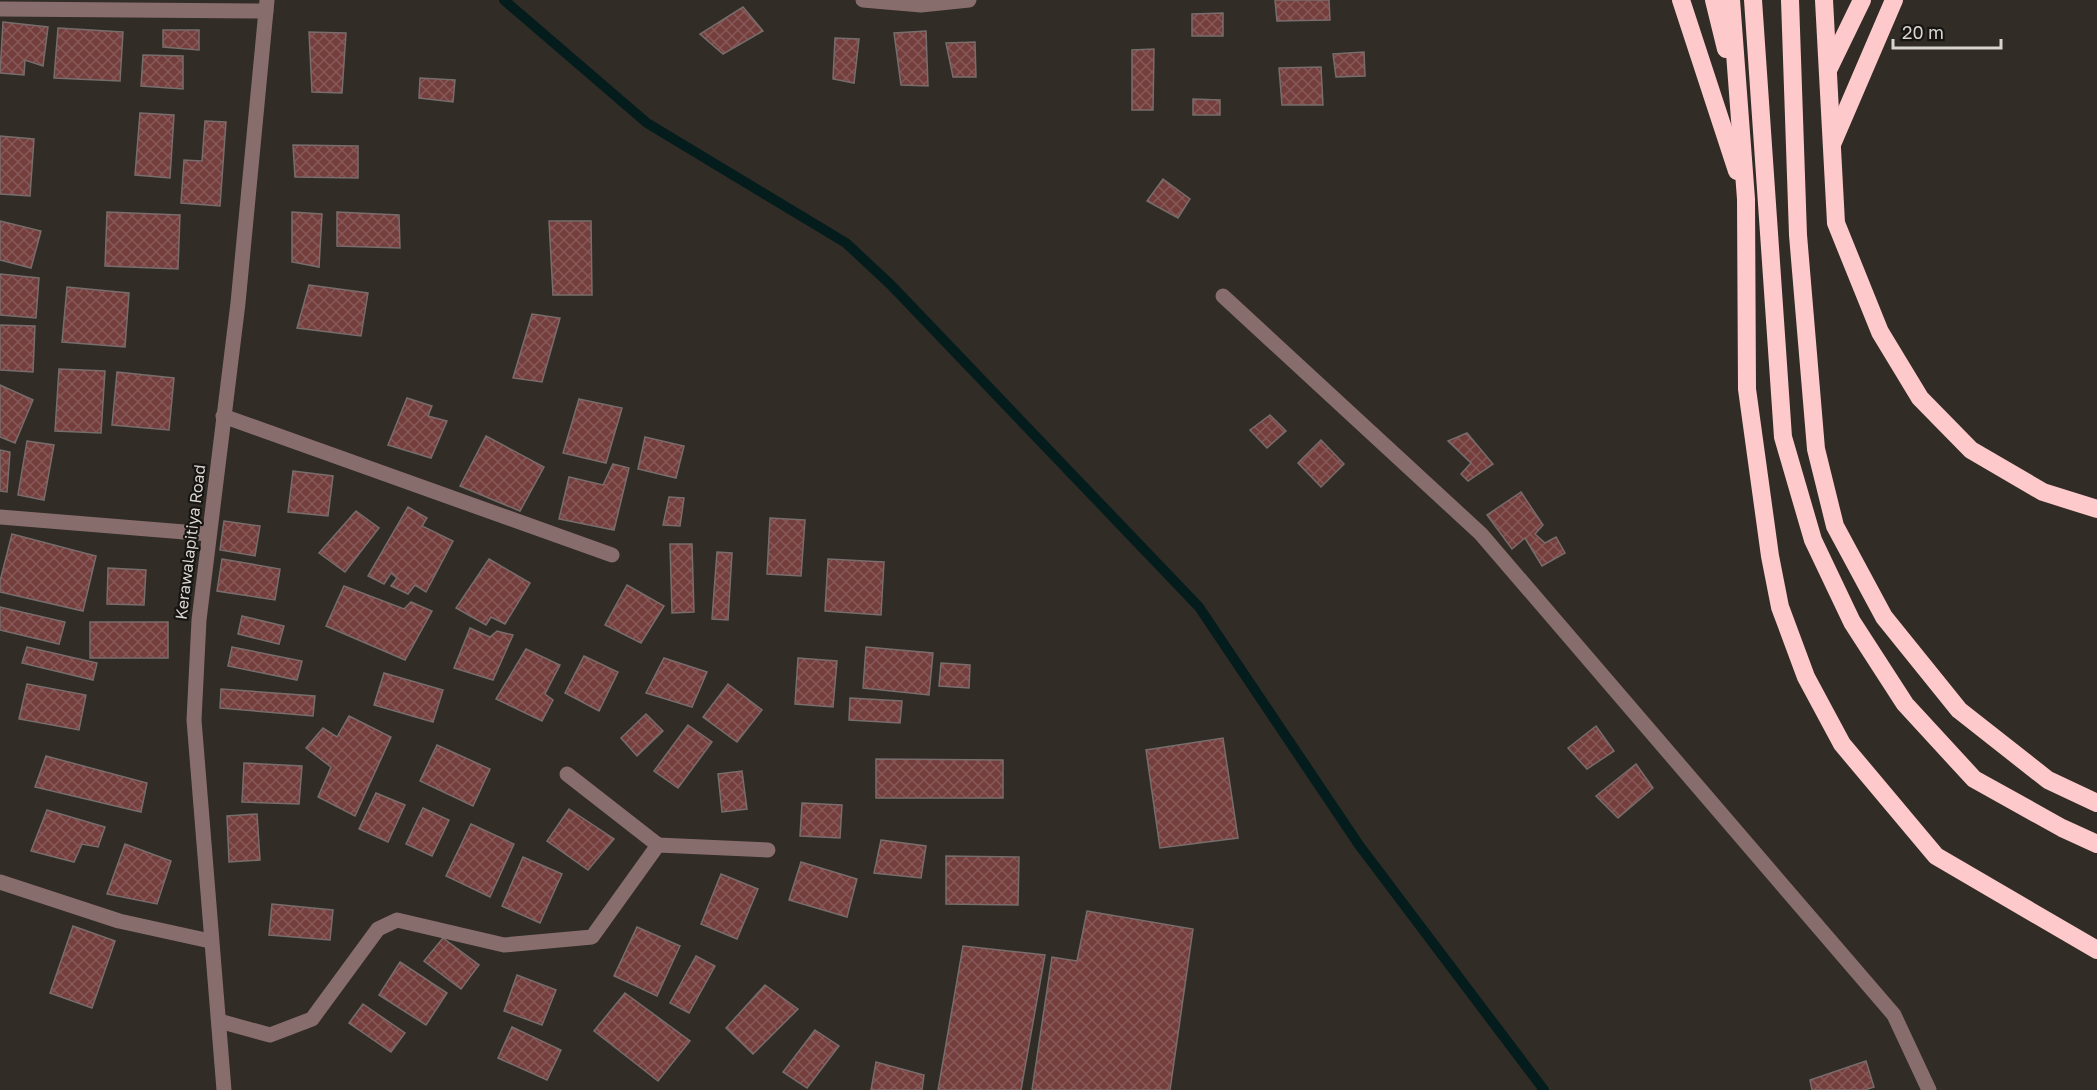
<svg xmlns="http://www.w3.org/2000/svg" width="2097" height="1090" font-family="'Golos Text',sans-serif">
<defs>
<pattern id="building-cross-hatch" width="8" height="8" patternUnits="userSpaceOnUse" patternTransform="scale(1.5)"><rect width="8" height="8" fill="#743e3d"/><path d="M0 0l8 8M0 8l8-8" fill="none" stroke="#875958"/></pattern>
</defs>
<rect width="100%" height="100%" fill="#312c26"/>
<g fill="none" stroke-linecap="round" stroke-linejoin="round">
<path stroke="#041c1c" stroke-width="10" d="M504,0L647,123L846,243L891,285L1199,607L1359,845L1544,1090"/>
</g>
<g fill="url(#building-cross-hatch)" stroke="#776d6c" stroke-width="1.5">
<path d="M1275,0H1329L1330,20L1277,21Z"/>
<path d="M743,7L763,31L723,54L700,34Z"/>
<path d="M1223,13V36H1192V14Z"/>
<path d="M3,22L48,27L43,66L25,60L24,75L0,73Z"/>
<path d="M58,28L123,32L120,81L54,78Z"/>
<path d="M163,30H199V50L163,47Z"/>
<path d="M926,31L928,86L901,85L894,33Z"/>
<path d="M309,32L346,33L342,93L312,92Z"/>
<path d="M835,38L859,39L854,83L833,79Z"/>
<path d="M975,42L976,77H953L946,43Z"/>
<path d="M1154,49L1153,110H1132V50Z"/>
<path d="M1364,52L1365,76L1336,77L1333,54Z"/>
<path d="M143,55L183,56V89L141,86Z"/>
<path d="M1321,67L1323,105H1282L1279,68Z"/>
<path d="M420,78L455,80L453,102L419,98Z"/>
<path d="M1193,99L1220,100V115H1193Z"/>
<path d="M140,113L174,115L170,178L135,175Z"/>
<path d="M205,121L226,122L220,206L181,203L184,160L202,161Z"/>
<path d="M0,136L34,139L30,196L0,194Z"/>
<path d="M293,145L358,146V178L295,177Z"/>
<path d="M1163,179L1190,199L1178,218L1147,201Z"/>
<path d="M107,212L180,215L178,269L105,266Z"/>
<path d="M292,212L322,214L319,267L292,262Z"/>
<path d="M337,212L399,215L400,248L337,246Z"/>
<path d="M0,221L41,231L31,268L0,260Z"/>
<path d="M549,221H591L592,295H553Z"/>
<path d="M0,274L39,278L36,318L0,315Z"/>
<path d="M309,285L368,293L361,336L297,328Z"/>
<path d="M67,287L129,293L125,347L62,342Z"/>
<path d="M532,314L560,318L542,382L513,378Z"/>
<path d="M0,325L35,326L33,372L0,370Z"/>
<path d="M59,369L105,371L101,433L55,431Z"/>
<path d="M117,372L174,378L169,430L112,425Z"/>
<path d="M0,385L33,400L15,443L0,437Z"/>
<path d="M407,398L432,406L428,416L447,421L431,458L388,445Z"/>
<path d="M579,399L622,408L606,463L563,453Z"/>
<path d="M1270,415L1286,431L1267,448L1250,430Z"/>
<path d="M1467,433L1493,464L1468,481L1461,474L1471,463L1448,441Z"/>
<path d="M486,436L544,467L520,511L460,486Z"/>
<path d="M645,437L684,446L676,478L638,469Z"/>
<path d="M1321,440L1344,464L1321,487L1298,463Z"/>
<path d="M27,441L54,445L44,500L18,495Z"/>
<path d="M0,450L10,452L7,492L0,491Z"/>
<path d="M613,464L629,468L614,530L559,519L569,477L603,485Z"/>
<path d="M293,471L333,476L328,516L288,512Z"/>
<path d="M1521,492L1543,525L1535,534L1545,543L1556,537L1565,553L1542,566L1525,538L1512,549L1487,515Z"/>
<path d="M669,497L684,498L680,526L663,525Z"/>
<path d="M408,507L427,518L422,526L453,541L426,592L415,585L408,594L391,586L397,578L391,573L384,584L368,576Z"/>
<path d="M356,511L379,528L345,572L319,553Z"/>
<path d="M770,518L805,520L801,576L767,574Z"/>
<path d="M224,521L260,526L255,556L220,550Z"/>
<path d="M12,534L96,556L83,611L0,592V581Z"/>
<path d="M670,544H692L694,612L672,613Z"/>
<path d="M717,552L732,553L728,620L712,619Z"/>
<path d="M222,559L280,569L275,600L217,591Z"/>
<path d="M489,559L530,583L505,624L491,617L486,625L456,608Z"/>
<path d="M828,559L884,562L881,615L825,611Z"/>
<path d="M108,568L146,570L144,605L107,604Z"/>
<path d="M627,585L664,606L641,643L605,625Z"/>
<path d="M344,586L404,609L411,602L432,611L405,660L326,626Z"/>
<path d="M0,607L65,622L59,644L0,630Z"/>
<path d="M242,616L284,626L279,644L238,634Z"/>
<rect x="90" y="622" width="78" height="36"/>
<path d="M470,628L490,637L497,631L513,635L493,680L454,668Z"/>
<path d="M27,647L97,663L93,680L22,663Z"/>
<path d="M232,647L302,661L297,680L228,666Z"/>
<path d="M866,647L933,653L929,695L863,688Z"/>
<path d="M526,649L560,665L545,694L553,700L542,721L496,699Z"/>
<path d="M584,656L618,672L599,711L565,693Z"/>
<path d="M664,658L707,672L692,707L646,693Z"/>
<path d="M798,658L837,661L833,707L795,704Z"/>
<path d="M941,663L970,665L969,688L939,686Z"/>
<path d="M384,673L443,690L433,722L374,705Z"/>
<path d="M27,684L86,695L79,730L19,719Z"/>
<path d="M728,684L762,710L737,742L703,717Z"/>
<path d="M221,689L315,696L313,716L220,708Z"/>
<path d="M850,698L902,701L900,723L849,720Z"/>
<path d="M646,714L663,731L637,756L621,738Z"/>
<path d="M349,716L391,737L355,816L318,797L331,767L306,748L323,728L337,737Z"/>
<path d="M688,725L712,742L678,788L654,771Z"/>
<path d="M1596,726L1614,751L1587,769L1568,748Z"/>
<path d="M1223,738L1238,838L1160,848L1146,750Z"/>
<path d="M437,745L490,769L473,806L420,781Z"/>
<path d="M46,756L147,783L141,812L35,787Z"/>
<path d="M876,759L1003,760V798H876Z"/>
<path d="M244,763L302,766L299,804L242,802Z"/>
<path d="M1636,764L1653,788L1618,818L1596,796Z"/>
<path d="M742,771L747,809L722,812L718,774Z"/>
<path d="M376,793L405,805L388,842L359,829Z"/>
<path d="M802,803L842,805L840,838L800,836Z"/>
<path d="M423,808L449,820L432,856L406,844Z"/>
<path d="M569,809L614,839L588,870L547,841Z"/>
<path d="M47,810L105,827L98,847L82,844L74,862L31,851Z"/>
<path d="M257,814L260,860L229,862L227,816Z"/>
<path d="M471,824L514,844L490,897L446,876Z"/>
<path d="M881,840L926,846L921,878L874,873Z"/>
<path d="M125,844L171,861L157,904L107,894Z"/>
<path d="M946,856L1019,857L1018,905L946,904Z"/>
<path d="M523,857L562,874L540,923L502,906Z"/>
<path d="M801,862L857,879L847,917L789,900Z"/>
<path d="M721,874L758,889L737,939L701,924Z"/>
<path d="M272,904L333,910L330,940L269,935Z"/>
<path d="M1087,911L1193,929L1170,1090H1032L1052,957L1077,961Z"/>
<path d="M73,926L115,941L92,1008L50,993Z"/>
<path d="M637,927L680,946L657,996L614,976Z"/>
<path d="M443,938L479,965L461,989L424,961Z"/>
<path d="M963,946L1045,955L1021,1090H938Z"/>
<path d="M696,956L715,966L689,1013L670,1003Z"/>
<path d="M400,962L447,993L426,1025L379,995Z"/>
<path d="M517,975L556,990L542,1025L504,1011Z"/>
<path d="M765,985L798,1009L753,1054L726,1028Z"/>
<path d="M625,993L690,1041L658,1081L594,1031Z"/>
<path d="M363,1004L405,1033L391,1052L349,1023Z"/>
<path d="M512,1027L561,1050L547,1080L498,1058Z"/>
<path d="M815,1030L839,1046L807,1088L783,1072Z"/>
<path d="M1866,1061L1874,1087L1865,1090H1812L1810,1080Z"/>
<path d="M876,1062L924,1075L922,1090H871Z"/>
</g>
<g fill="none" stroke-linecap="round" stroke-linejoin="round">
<g stroke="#886d6d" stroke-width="15">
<path d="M863,0L921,5L969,0"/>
<path d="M0,9L266,11"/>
<path d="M1223,296L1481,534L1894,1015L1929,1090"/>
<path d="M223,416L612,555"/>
<path d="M0,517L209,534"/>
<path d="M567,774L658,845"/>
<path d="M0,882L119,921L210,941"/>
<path d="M219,1021L270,1035L312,1019L378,929L397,920L504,945L592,937L658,845L768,850"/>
<path d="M224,1090L194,720L199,620L238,303L267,0"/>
</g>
<g stroke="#fec9ca" stroke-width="18">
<path d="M1681,0L1737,171"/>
<path d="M1714,0L1726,49"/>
<path d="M1731,0L1746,199L1747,389L1770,556L1780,607L1806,677L1842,744L1936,856L2097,950"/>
<path d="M1753,0L1783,437L1813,540L1852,622L1905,704L1974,779L2062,828L2097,844"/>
<path d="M1790,0L1798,235L1816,449L1835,526L1884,617L1959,710L2048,780L2097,803"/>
<path d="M1824,0L1836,223L1880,332L1920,398L1971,450L2043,492L2097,509"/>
<path d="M1829,68L1862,0"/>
<path d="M1833,142L1894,0"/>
</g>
</g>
<g text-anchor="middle" stroke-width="4.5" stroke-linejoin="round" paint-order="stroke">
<g font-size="16" fill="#d8d5d1" stroke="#171512">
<text transform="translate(190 542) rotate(-83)" y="6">Kerawalapitiya Road</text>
</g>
</g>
<path d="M1893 39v9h108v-9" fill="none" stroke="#d8d5d1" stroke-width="3"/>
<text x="1902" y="39" font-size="18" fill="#d8d5d1" stroke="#171512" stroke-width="4.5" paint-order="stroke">20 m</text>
</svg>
